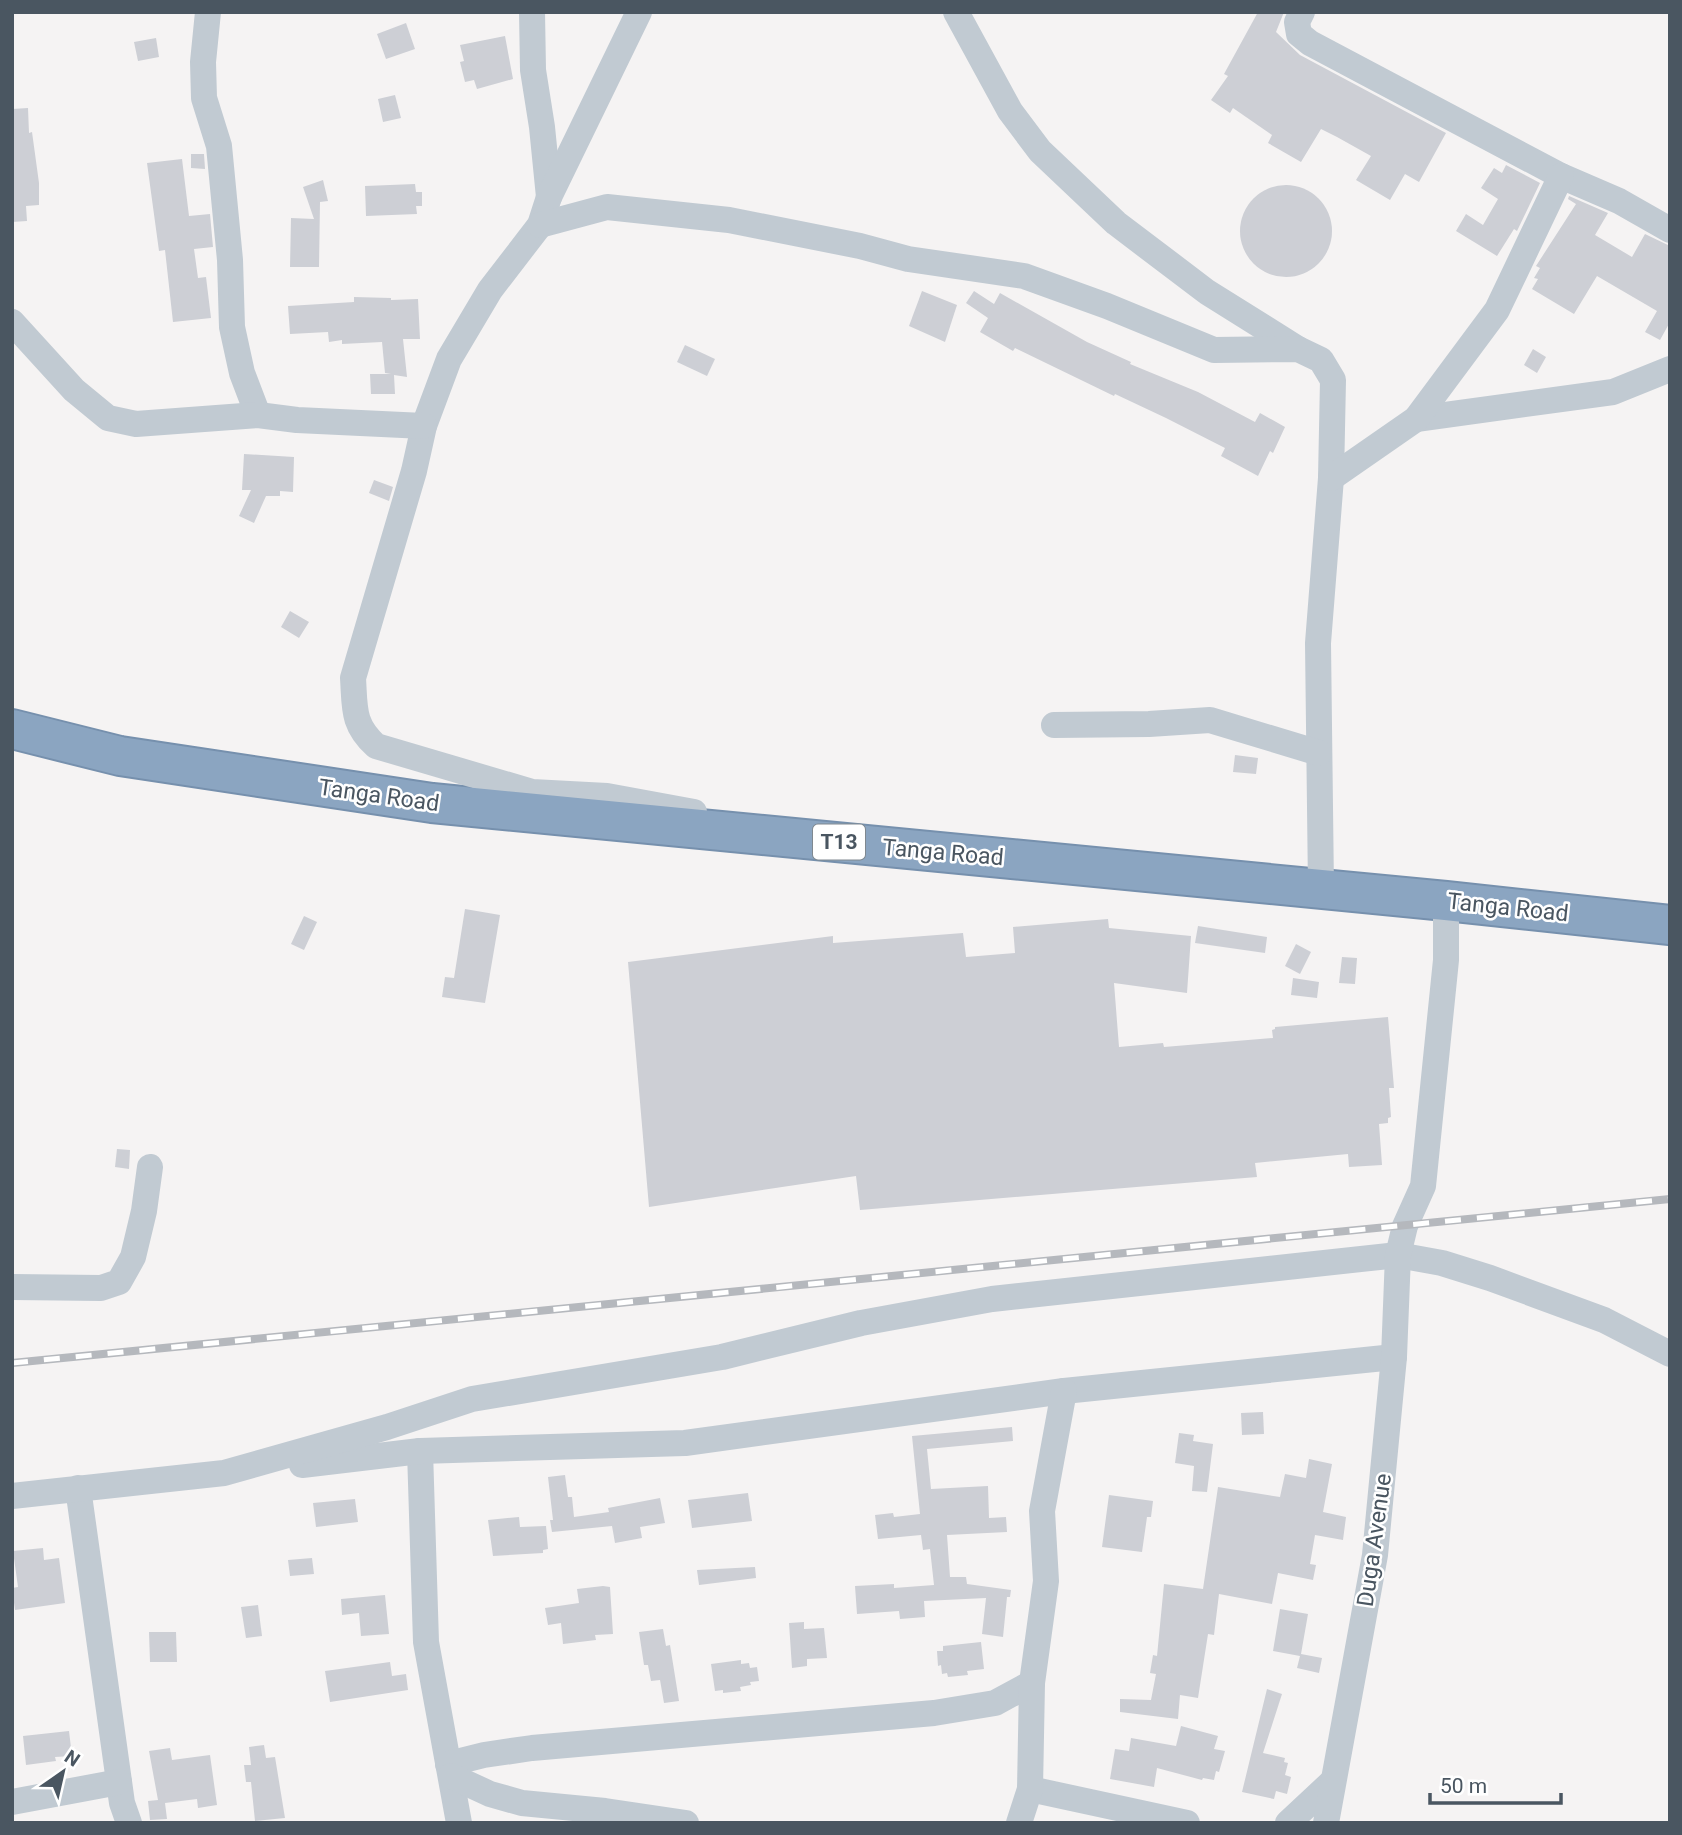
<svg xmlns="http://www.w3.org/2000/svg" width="1682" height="1835" font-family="Roboto,sans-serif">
<rect width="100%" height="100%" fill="#f5f3f3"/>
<g fill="#cdcfd5">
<path d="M1258,12H1284L1276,32L1300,55L1446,133L1419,182L1405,174L1390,200L1356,180L1371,156L1337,137L1321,129L1301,162L1268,143L1272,135L1233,108L1230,113L1211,100L1228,76L1224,74Z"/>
<path d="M406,23L415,49L386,59L377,34Z"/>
<path d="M505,36L513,79L477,89L474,80L465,82L460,62L464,61L460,45Z"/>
<path d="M156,38L159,57L138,61L134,42Z"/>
<path d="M395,95L401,118L383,122L378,99Z"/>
<path d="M28,108L29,133L32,132L39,183V205L26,206L27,221L12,222V109Z"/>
<path d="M191,154H204L205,169L191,168Z"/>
<path d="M182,159L189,216L210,214L213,247L194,249L198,278L206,277L211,318L173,322L165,250L159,251L147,163Z"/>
<path d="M1506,165L1540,183L1517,231L1514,229L1497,256L1456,231L1466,214L1483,225L1498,199L1481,188L1494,168L1502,173Z"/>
<path d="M323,180L328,201L320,202L319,267H290L291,218L314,219L303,187Z"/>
<path d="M415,184L416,192H422V206H416L417,214L366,216L365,186Z"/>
<circle cx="1286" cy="231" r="46"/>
<path d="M1569,196L1608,213L1595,235L1632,257L1645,234L1670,246V322L1660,340L1645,332L1657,311L1597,276L1574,314L1532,289L1538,279L1534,278L1540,268L1536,266L1576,204L1568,199Z"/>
<path d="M922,291L957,305L945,342L909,326Z"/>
<path d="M974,291L994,304L1000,293L1087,342L1131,362L1130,364L1198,392L1255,422L1260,413L1285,427L1273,453L1270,451L1258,476L1221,456L1225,448L1166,418L1115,394L1114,396L1015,348L1013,351L980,332L988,318L966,303Z"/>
<path d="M354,297L391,298V300L418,299L420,339H403L407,377L394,375L395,394H371L370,374H391L385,373L382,342L342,344V340L329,342L328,332L290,334L288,306L354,302Z"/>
<path d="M685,345L715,359L707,376L677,362Z"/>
<path d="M1533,349L1546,357L1537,373L1524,365Z"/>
<path d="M244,454L294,457L293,492L280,491V496H266L254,523L239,516L251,490H242Z"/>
<path d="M374,480L393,487L389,501L369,493Z"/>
<path d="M290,611L309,622L299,638L281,627Z"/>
<path d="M1235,755L1258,758L1256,774L1233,772Z"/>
<path d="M465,909L500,915L485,1003L442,997L445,977L454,978Z"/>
<path d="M304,916L317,922L304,950L291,944Z"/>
<path d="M1108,919L1109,928L1191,936L1187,993L1114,983L1119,1047L1163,1043L1164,1047L1273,1038L1272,1030L1275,1029V1027L1388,1017L1394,1088H1389L1391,1117L1388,1118V1123L1379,1124L1382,1165L1349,1167L1348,1154L1255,1163L1257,1177L860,1210L856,1176L649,1207L628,962L833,936V943L963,933L966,957L1015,953L1013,927Z"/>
<path d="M1198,926L1267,937L1265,953L1195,943Z"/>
<path d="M1296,944L1311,952L1300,974L1285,966Z"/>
<path d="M1342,957L1357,958L1355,984L1339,983Z"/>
<path d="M1293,978L1319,982L1317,998L1291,995Z"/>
<path d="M117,1149L130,1150L129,1169L115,1167Z"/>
<path d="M1263,1412L1264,1434L1242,1435L1241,1413Z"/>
<path d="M1012,1427L1013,1441L927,1449L931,1489L988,1486L989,1518L1006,1517L1007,1532L947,1535L950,1577H966L967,1584L1011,1590L1010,1597H1007L1003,1637L982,1634L986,1598L924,1601L925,1617L900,1619L899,1611L857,1614L855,1586L894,1584V1588L934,1585L930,1549L923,1550L921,1535L878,1539L875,1515L893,1513L894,1517L920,1514L912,1436Z"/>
<path d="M1179,1433L1194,1435L1193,1441L1213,1444L1207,1492L1192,1491L1194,1466L1175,1463Z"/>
<path d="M1309,1459L1332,1464L1323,1512L1346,1517L1343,1540L1315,1535L1310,1564L1316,1565L1313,1580L1278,1573L1272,1604L1219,1594L1214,1635L1208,1634L1198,1698L1180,1695L1178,1719L1120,1712V1699L1151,1700L1156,1674L1150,1673L1153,1655L1157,1656L1164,1584L1203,1589L1218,1487L1280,1497L1285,1474L1306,1478Z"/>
<path d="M565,1475L568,1497H572L574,1517L609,1512L608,1508L660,1498L665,1523L640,1527L642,1538L615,1543L612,1526L552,1532L550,1520H553L548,1477Z"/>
<path d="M748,1493L752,1521L692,1528L688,1500Z"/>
<path d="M1109,1495L1153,1501L1151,1517H1147L1142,1552L1102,1547Z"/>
<path d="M355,1499L358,1522L316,1527L313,1503Z"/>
<path d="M519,1517L520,1527L546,1526L548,1549L543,1550V1553L493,1556L488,1520Z"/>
<path d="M43,1548L44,1560L59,1558L65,1603L15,1610L12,1588L18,1587L13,1551Z"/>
<path d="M312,1558L314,1574L290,1576L288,1560Z"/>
<path d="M755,1567L756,1578L699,1585L697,1570Z"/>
<path d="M603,1586L610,1587L613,1634L595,1635L596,1640L563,1644L561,1623L548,1625L545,1608L579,1603L577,1589Z"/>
<path d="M385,1595L389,1634L361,1636L359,1613L342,1615L341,1599Z"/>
<path d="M258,1605L262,1636L246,1638L241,1607Z"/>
<path d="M1280,1609L1308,1614L1301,1654L1322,1658L1319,1673L1297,1668L1300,1656L1273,1651Z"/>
<path d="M804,1622V1629L824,1628L827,1658L807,1659V1666L792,1668L789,1623Z"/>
<path d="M663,1629L666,1646L670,1645L679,1701L664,1703L660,1680L651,1681L648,1665H644L639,1632Z"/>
<path d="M149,1632H176L177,1662H150Z"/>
<path d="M981,1642L984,1669L967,1671L968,1675L948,1677L947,1673L942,1674L941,1665L938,1666L937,1651H943V1646Z"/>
<path d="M741,1660V1664L749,1663L750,1668L757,1667L759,1681L750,1682L751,1685L740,1687L741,1691L723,1693V1690L715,1691L711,1664Z"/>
<path d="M390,1662L392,1676L406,1674L408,1690L330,1702L325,1671Z"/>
<path d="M1267,1689L1282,1694L1263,1753L1285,1758L1284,1762L1288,1763L1285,1775L1291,1777L1287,1794L1276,1791L1274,1799L1242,1792Z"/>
<path d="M1181,1726L1218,1736L1214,1749L1225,1751L1219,1772L1216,1771L1214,1780L1203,1778L1202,1780L1157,1768L1154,1787L1110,1779L1115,1749L1129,1751L1131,1738L1176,1746Z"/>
<path d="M69,1731L72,1756L55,1757L56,1761L26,1765L23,1736Z"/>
<path d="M264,1745L266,1758L275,1757L285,1818L255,1821L251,1782H246L244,1765H251L249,1747Z"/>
<path d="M170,1748L172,1760L210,1755L217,1805L198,1808L197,1799L165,1803L167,1819L150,1820L148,1801L158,1800L149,1751Z"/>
</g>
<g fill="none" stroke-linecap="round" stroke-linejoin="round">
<defs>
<path id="highway" d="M12,729L120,756L432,803L1446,901L1670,925"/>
</defs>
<use href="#highway" stroke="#7690ad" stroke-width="42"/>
<g stroke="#c1cad2" stroke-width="26">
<path d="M208,12L203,62L204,98L219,146L230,260L232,327L242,373L258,415"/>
<path d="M532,12L533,70L542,127L549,197"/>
<path d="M639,12L549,197L540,225L490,290L449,359L424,426L414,471L353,678C355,708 352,724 376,746L532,792L607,796L694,812"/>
<path d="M956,12L1010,111L1040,151L1116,223L1207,292L1298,349"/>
<path d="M1302,12L1297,22L1299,34L1310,43L1561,176L1619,201L1670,230"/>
<path d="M540,225L607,207L729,220L860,246L908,259L1024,276L1107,306L1214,350L1298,349L1321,360L1333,380L1331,478L1318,643L1321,889"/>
<path d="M12,322L74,390L108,418L136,424L258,415L297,420L424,426"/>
<path d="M1416,419L1613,392L1670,369"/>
<path d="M1331,478L1416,419L1497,310L1561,176"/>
<path d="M1054,725L1149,724L1210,720L1319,753"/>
<path d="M12,1287L101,1288L119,1282L133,1257L144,1211L150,1167"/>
<path d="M420,1451L426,1642L459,1823"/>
<path d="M302,1465L420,1451L685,1443L1064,1391L1394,1357"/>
<path d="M78,1488L122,1803L129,1823"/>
<path d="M12,1496L224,1473L387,1427L472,1399L722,1357L861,1323L992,1299L1398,1255L1442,1263L1490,1278L1604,1320L1670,1354"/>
<path d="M448,1764L484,1755L532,1748L934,1713L995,1703L1032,1683"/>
<path d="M451,1776L490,1794L522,1803L605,1811L686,1823"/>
<path d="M1030,1789L1187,1823"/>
<path d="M12,1802L119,1782"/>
<path d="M1019,1823L1030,1789L1032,1683L1046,1581L1042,1511L1064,1391"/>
<path d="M1288,1823L1333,1781"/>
<path d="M1326,1823L1375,1555L1394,1357L1398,1255L1405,1226L1423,1186L1446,960V901"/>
</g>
<use href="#highway" stroke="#8ba5c1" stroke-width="38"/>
<defs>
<path id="rail" d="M12,1363L1670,1199"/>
</defs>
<use href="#rail" stroke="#b5b8bd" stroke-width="8"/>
<use href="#rail" stroke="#fff" stroke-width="5" stroke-dasharray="16" stroke-linecap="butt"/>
</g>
<g text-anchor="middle" stroke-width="5" stroke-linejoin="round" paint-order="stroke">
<rect fill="#fff" stroke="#808990" stroke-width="2" x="813" y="824.5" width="52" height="35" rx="5"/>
<g font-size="21" font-weight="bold" fill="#4a5661">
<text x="839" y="849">T13</text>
</g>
<g font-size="23" fill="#4a5661" stroke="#fff">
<text transform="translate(379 795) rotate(8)" y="8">Tanga Road</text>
<text transform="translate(943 852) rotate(5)" y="8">Tanga Road</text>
<text transform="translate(1508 907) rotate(6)" y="8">Tanga Road</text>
<text transform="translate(1374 1540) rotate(-82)" y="8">Duga Avenue</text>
</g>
</g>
<rect width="1682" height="1835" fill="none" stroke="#4a5661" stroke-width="28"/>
<g transform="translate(63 1772) rotate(34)" stroke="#ffffff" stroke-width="5" paint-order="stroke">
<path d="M0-5L12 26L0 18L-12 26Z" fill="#4a5661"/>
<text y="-10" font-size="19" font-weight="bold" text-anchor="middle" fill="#4a5661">N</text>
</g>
<path d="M1430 1793v10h131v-10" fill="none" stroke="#4a5661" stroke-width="3.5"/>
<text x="1440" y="1793" font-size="21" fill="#4a5661" stroke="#ffffff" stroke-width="5" paint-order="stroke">50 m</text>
</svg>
